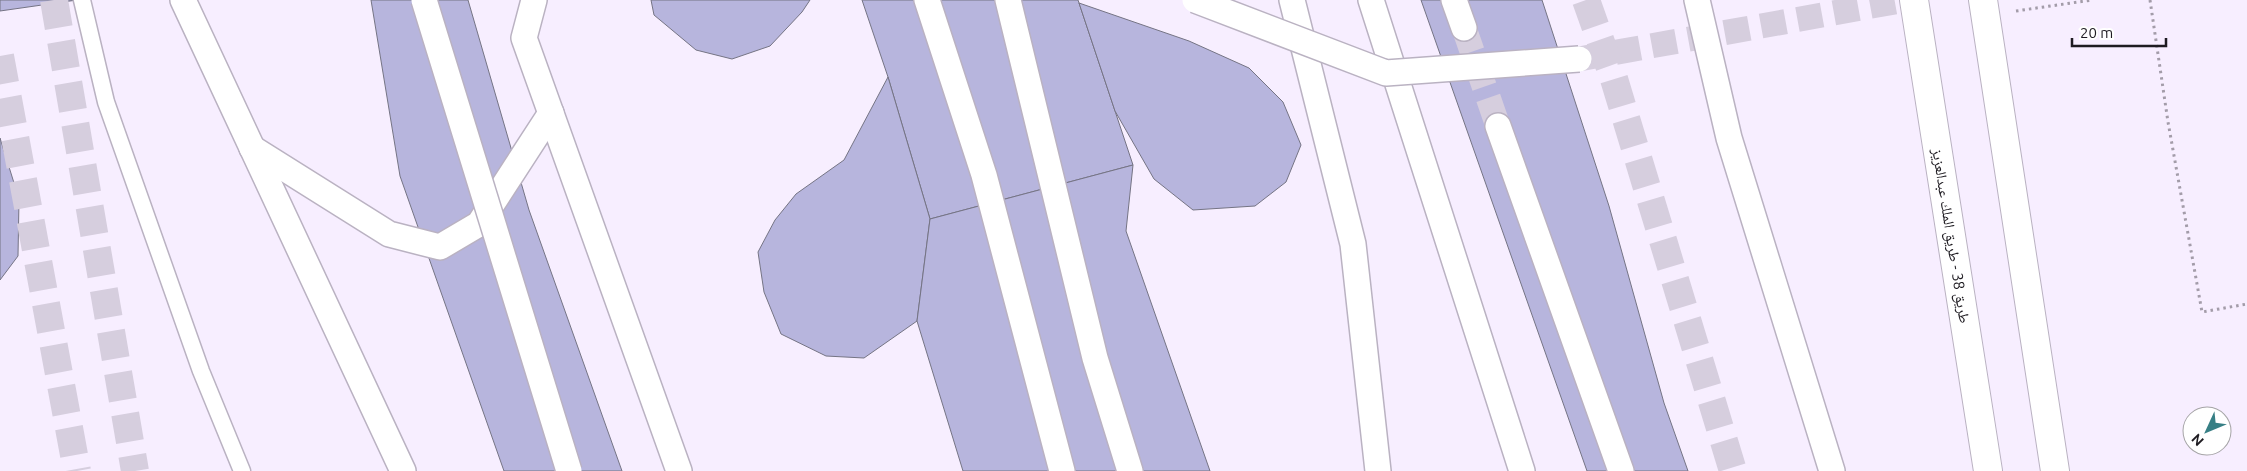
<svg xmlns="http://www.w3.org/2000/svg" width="2247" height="471" font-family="Ubuntu,'Noto Naskh Arabic',sans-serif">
<rect width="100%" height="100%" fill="#f7eeff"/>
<g fill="#b7b5dd" stroke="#757484">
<path d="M0,0H77L0,11Z"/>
<path d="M371,0H468L529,210L622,471H504L400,176Z"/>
<path d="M651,0H810L802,12L770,46L732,59L696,50L654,15Z"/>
<path d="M862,0H1078L1133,165L930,219L888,77Z"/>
<path d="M1421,0H1542L1609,206L1664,403L1688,471H1587Z"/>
<path d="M1079,3L1189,41L1249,68L1283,102L1301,145L1286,182L1255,206L1193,210L1154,179L1115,111Z"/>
<path d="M888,77L930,219L917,321L864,358L826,356L781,334L764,292L758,252L775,220L796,194L844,160Z"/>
<path d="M0,138L19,199L18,256L0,280Z"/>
<path d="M1133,165L1126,231L1210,471H963L917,321L930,219Z"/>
</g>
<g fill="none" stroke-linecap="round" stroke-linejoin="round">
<g stroke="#d6cede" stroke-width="25" stroke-dasharray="25 12" stroke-linecap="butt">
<path d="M1464,28L1498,126"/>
<path d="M1579,59L1905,0"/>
</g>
<g stroke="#d6cede" stroke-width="28" stroke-dasharray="28 14" stroke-linecap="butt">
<path d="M54,0L135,471"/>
<path d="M1586,0L1614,79L1733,471"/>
<path d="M0,56L77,471"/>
</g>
<defs>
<path id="service" d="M82,0L106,102L201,371L242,471"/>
<g id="pedestrian">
<path d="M183,0L403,471"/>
<path d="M534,0L524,38L679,471"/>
<path d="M927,0L984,175L1062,471"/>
<path d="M1008,0L1095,358L1130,471"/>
<path d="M1292,0L1353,244L1378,471"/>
<path d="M1371,0L1522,471"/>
<path d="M1454,0L1464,28"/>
<path d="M1697,0L1729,138L1832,471"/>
<path d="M1498,126L1621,471"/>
<path d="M252,148L389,234L440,247L479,224L551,113"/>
</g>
<g id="primary">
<path d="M1914,0L1988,471"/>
<path d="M1983,0L2055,471"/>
</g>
</defs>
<use href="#service" stroke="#bab2c2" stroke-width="19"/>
<use href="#pedestrian" stroke="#bab2c2" stroke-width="28"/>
<use href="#primary" stroke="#bab2c2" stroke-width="30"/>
<g stroke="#a39ca9" stroke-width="3" stroke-dasharray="2.5 4" stroke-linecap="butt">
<path d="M2150,0L2168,122L2202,312L2247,304"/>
<path d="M2016,11L2092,0"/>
</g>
<use href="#service" stroke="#fff" stroke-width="16"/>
<use href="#pedestrian" stroke="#fff" stroke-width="25"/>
<use href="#primary" stroke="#fff" stroke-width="28"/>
<defs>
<g id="pedestrian-bridge">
<path d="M424,0L569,471"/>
<path d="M1195,0L1386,73L1579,59"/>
</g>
</defs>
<use href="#pedestrian-bridge" stroke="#bab2c2" stroke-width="28" stroke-linecap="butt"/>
<use href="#pedestrian-bridge" stroke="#fff" stroke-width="25"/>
</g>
<g text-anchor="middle" stroke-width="5" stroke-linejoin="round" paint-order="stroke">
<g font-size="15" fill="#1e1b21" stroke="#fff">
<text transform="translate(1951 236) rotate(81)" y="5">طريق 38 - طريق الملك عبدالعزيز</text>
</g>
</g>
<g transform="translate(2207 431) rotate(226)"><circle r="24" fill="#ffffff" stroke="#a5a4a6"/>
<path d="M0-4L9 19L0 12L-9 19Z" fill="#377f85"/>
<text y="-8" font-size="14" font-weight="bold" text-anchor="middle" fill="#1e1b21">N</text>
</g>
<path d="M2072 38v8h94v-8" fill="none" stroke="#1e1b21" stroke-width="2.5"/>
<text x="2080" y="38" font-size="15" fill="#1e1b21" stroke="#ffffff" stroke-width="4" paint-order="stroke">20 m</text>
</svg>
